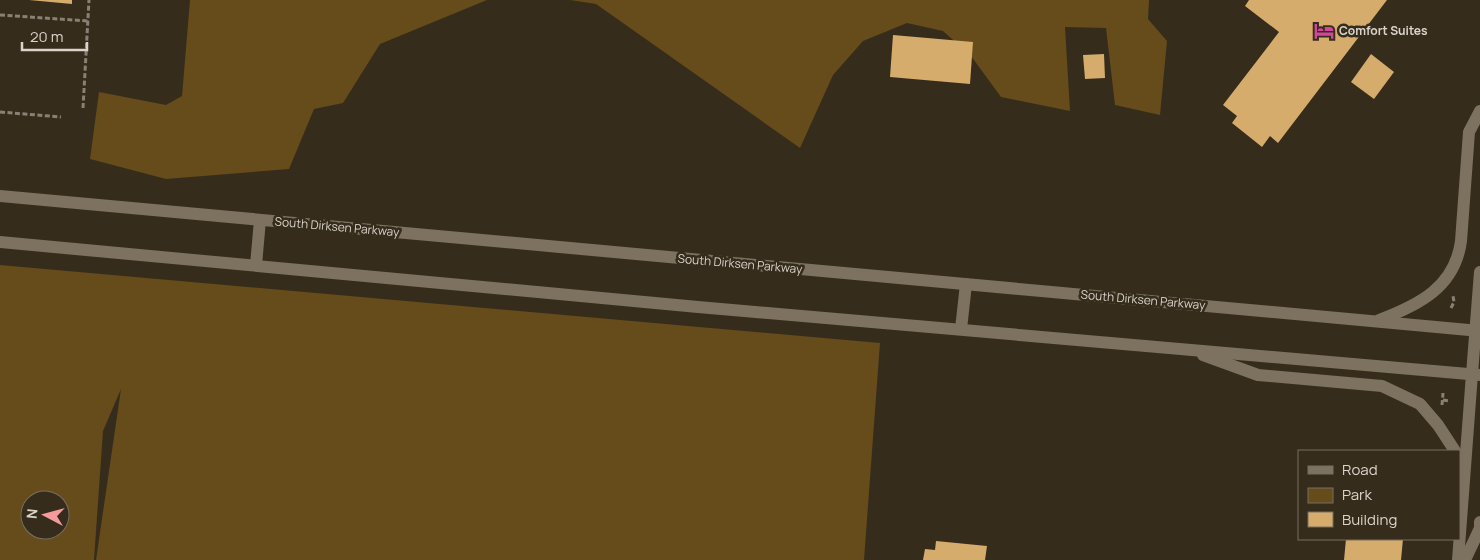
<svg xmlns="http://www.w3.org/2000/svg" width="1480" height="560" font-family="Manrope,sans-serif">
<rect width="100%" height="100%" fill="#362c1c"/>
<g fill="#664b1b" fill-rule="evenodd">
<path d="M190,0H487L380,44L343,103L314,109L289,169L166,179L90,159L99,92L166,105L182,96Z"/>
<path d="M570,0H1149L1148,19L1167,41L1160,115L1115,105L1106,28L1065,27L1070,111L1001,97L971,56L943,31L907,23L863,41L833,75L800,148L596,4Z"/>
<path d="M0,265L880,343L864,560H96L121,389L103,431L94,560H0ZM30,500H60V530H30Z"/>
</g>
<g fill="#d5ac6b">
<path d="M29,0H72V4Z"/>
<path d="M1249,0H1387L1278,143L1270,136L1262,147L1232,123L1237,116L1223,105L1279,32L1245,6Z"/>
<path d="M893,35L973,42L970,84L890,77Z"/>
<path d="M1104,54L1105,78L1085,79L1083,55Z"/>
<path d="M1371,54L1394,72L1374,99L1351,82Z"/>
<path d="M1346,539H1403L1401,560H1344Z"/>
<path d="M936,541L987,546L985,560H923L925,549L935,550Z"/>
</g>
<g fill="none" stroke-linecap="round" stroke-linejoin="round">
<g stroke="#898174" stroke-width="3" stroke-dasharray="5 2.5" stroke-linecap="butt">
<path d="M0,15L88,21"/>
<path d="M83,108L89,0"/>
<path d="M0,112L61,117"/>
<path d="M1451,308L1454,302L1453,296"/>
<path d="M1443,400L1450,401"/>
<path d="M1442,405L1443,393"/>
</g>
<g stroke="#7d715f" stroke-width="12">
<path d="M256,265L260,220"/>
<path d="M961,329L966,284"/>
<path d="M1472,374L1480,272"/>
</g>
<g stroke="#7d715f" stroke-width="12">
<path d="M0,196L1480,331"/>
<path d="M0,242L698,307L1480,375"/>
<path d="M1379,320C1419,305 1455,287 1461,241L1469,132L1480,111"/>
<path d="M1203,355L1258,375L1382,386L1420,404L1438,425L1455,451"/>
<path d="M1458,560L1472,374"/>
<path d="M1465,560L1480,528V522"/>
</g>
</g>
<defs>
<symbol id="hotel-bare" viewBox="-9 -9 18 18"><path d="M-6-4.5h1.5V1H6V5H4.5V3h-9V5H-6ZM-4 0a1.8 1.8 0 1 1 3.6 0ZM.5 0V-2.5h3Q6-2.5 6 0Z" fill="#d1479c" stroke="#362c1c" stroke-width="2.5" paint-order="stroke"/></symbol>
</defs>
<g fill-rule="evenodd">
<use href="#hotel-bare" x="1310" y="17" width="28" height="28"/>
</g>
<g text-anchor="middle" stroke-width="5" stroke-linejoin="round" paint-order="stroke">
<g font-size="12" font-weight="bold" fill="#dad4ca" stroke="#362c1c" text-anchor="start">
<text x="1339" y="35">Comfort Suites</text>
</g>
<g font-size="12" fill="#dad4ca" stroke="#362c1c">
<text transform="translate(337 227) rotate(5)" y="4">South Dirksen Parkway</text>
<text transform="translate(740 264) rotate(5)" y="4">South Dirksen Parkway</text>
<text transform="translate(1143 300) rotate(5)" y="4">South Dirksen Parkway</text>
</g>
</g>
<rect x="1298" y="450" width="162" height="90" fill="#362c1c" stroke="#786f62"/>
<rect x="1308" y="466" width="25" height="8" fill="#7d715f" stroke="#786f62"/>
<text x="1342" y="475" font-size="15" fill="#dad4ca">Road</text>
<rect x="1308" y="488" width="25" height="15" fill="#664b1b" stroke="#786f62"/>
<text x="1342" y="500" font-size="15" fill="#dad4ca">Park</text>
<rect x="1308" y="512" width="25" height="15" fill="#d5ac6b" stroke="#786f62"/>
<text x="1342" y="525" font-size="15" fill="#dad4ca">Building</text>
<g transform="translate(45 515) rotate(276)"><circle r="24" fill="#362c1c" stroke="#786f62"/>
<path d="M0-4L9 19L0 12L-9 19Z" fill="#f59b9d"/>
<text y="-8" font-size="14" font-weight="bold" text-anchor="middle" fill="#dad4ca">N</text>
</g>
<path d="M22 42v8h65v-8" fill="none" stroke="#dad4ca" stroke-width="2.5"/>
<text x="30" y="42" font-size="15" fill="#dad4ca" stroke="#362c1c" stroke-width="4" paint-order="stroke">20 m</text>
</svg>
